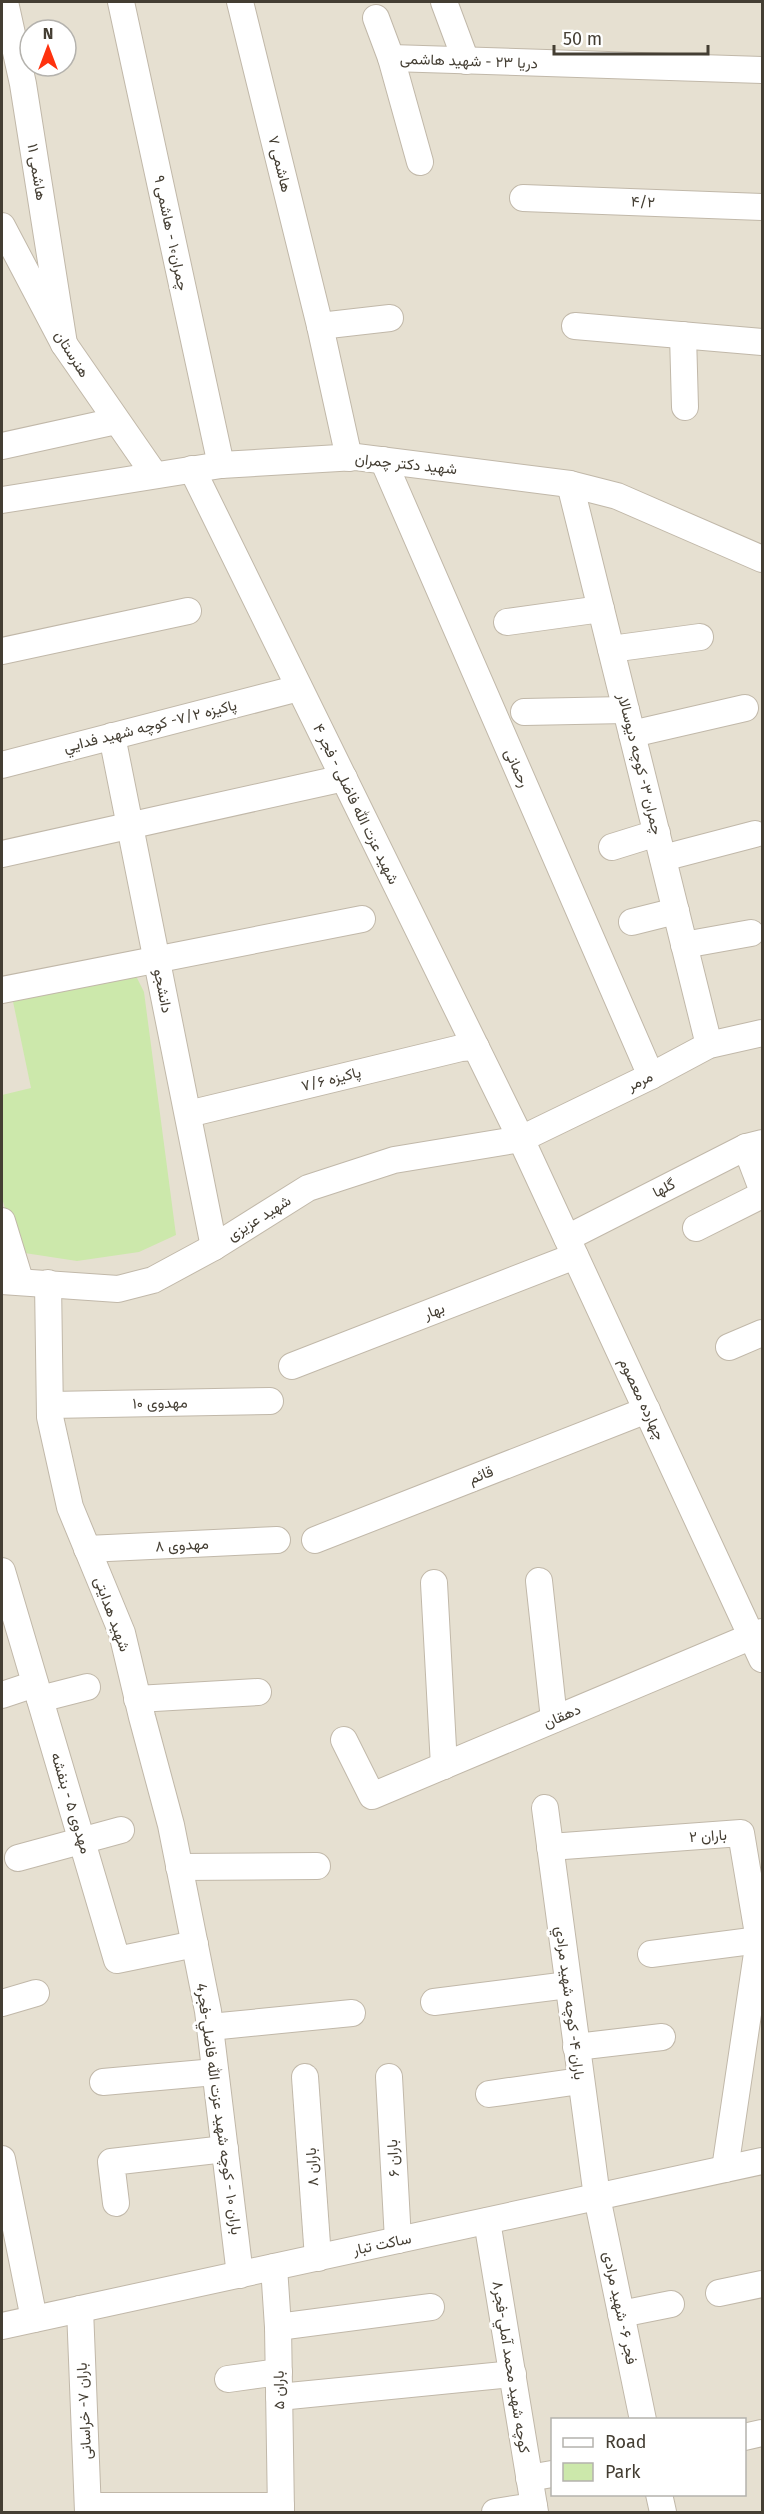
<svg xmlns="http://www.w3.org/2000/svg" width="764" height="2514" font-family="'Fira Sans',Vazirmatn,sans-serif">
<rect width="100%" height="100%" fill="#f2eee3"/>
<path fill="#e6e0d1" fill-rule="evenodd" d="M2,2H762V2512H2ZM30,30H66V66H30ZM552,2420H744V2494H552Z"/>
<path fill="#cce8ab" d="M135,974L144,992L176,1235L139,1252L77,1261L18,1252L2,1198V1095L31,1088L11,992Z"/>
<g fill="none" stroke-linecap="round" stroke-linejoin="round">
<defs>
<g id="minor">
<path d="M5,2L23,84L64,344"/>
<path d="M121,2L221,465"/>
<path d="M240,2L320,326L349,458"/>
<path d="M444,2L466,61"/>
<path d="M376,18L391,58L420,162"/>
<path d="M391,58L762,70"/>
<path d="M523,198L762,207"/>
<path d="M2,226L64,344L154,474"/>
<path d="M320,326L390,318"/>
<path d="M575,326L762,342"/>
<path d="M683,335L685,407"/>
<path d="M2,446L116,421"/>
<path d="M383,460L651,1076"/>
<path d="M192,469L521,1139L762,1659"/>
<path d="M570,484L709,1045"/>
<path d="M2,500L221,465L356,457L570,484L617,496L762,559"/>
<path d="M507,622L601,609"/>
<path d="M611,649L700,637"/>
<path d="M2,651L188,611"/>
<path d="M524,712L626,710"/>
<path d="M632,734L745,708"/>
<path d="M112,736L214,1247"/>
<path d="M2,765L299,688"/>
<path d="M612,847L657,833"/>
<path d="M2,854L344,778"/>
<path d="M663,858L755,834"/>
<path d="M632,922L676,911"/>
<path d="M684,945L751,933"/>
<path d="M2,990L362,919"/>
<path d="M188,1114L461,1048L476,1047"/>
<path d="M746,1147L762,1189"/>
<path d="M2,1221L20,1280"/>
<path d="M696,1228L762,1195"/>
<path d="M567,1238L746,1147L762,1143"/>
<path d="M2,1281L118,1289L153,1280L214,1247L308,1188L394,1160L521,1139L651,1076L709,1045L762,1033"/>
<path d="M48,1283L50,1417L70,1507L122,1633L142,1717L171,1825L208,2011L240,2275"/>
<path d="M729,1347L762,1333"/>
<path d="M292,1366L575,1256"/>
<path d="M50,1405L270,1401"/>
<path d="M315,1540L647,1410"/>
<path d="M87,1549L277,1540"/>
<path d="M2,1571L117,1960L195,1944"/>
<path d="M539,1581L554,1719"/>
<path d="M434,1583L444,1766"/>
<path d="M2,1695L35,1684"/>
<path d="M40,1699L87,1687"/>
<path d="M137,1699L258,1692"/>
<path d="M344,1740L372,1796L762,1632"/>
<path d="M545,1808L597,2197L643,2420"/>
<path d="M550,1847L741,1833L759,1940L725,2169"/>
<path d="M18,1858L121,1830"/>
<path d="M179,1867L317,1866"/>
<path d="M651,1954L759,1940"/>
<path d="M434,2002L568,1985"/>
<path d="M2,2003L36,1993"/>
<path d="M210,2027L352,2013"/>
<path d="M576,2047L662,2037"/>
<path d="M305,2077L318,2258"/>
<path d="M389,2077L398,2240"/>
<path d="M103,2082L215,2072"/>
<path d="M489,2094L580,2081"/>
<path d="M2,2159L34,2319"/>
<path d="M116,2203L111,2162L225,2149"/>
<path d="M487,2221L535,2512"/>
<path d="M274,2267L278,2327L281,2512"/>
<path d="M719,2293L762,2284"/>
<path d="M80,2309L88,2512"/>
<path d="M621,2314L671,2304"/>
<path d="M2,2326L762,2161"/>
<path d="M278,2327L431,2307"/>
<path d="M228,2379L279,2372"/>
<path d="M279,2397L513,2374"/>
<path d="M744,2437L762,2433"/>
<path d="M529,2478L552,2474"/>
<path d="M659,2494L663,2512"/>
<path d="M88,2506H281"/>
<path d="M495,2512L534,2506"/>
</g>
</defs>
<use href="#minor" stroke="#c1b8a9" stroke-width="28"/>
<use href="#minor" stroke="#fff" stroke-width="26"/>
</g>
<g text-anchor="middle" stroke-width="6" stroke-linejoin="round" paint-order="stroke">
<g font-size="15" fill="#443e33" stroke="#fff">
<text transform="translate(469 61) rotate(2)" y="5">دریا ۲۳ - شهید هاشمی</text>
<text transform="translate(280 164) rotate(76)" y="5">هاشمی ۷</text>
<text transform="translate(37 172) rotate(81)" y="5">هاشمی ۱۱</text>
<text transform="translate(643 202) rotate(2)" y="5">۴/۲</text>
<text transform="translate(171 233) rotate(78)" y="5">چمران۱۰ - هاشمی ۹</text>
<text transform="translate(72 354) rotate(58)" y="5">هنرستان</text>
<text transform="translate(406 464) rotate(6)" y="5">شهید دکتر چمران</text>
<text transform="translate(150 726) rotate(-14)" y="5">پاکیزه ۷/۲- كوچه شهيد فدايي</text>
<text transform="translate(640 764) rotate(76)" y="5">چمران ۳- كوچه ديوسالار</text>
<text transform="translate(517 768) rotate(66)" y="5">رحمانی</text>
<text transform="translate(356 804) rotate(64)" y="5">شهید عزت الله فاضلی - فجر ۴</text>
<text transform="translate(163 991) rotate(79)" y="5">دانشجو</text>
<text transform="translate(331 1079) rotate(-14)" y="5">پاکیزه ۷/۶</text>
<text transform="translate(640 1081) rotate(-26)" y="5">مرمر</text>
<text transform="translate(664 1188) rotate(-27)" y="5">گلها</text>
<text transform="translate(259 1218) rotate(-32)" y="5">شهید عزیزی</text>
<text transform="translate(434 1311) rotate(-21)" y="5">بهار</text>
<text transform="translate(642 1399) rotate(65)" y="5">چهارده معصوم</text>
<text transform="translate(160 1403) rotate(-1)" y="5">مهدوی ۱۰</text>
<text transform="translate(481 1475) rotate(-21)" y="5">قائم</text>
<text transform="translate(182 1545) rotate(-3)" y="5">مهدوی ۸</text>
<text transform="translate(112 1614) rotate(70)" y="5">شهید هدایتی</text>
<text transform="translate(562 1716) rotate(-23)" y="5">دهقان</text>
<text transform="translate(71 1803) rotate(73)" y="5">مهدوی ۵ - بنفشه</text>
<text transform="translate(708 1836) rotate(-4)" y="5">باران ۲</text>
<text transform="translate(570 2003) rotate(83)" y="5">باران ۴- كوچه شهيد مرادي</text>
<text transform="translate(219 2109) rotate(82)" y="5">باران ۱۰ - كوچه شهيد عزت الله فاضلي-فجر4</text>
<text transform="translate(393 2158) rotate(-93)" y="5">باران ۶</text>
<text transform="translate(312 2167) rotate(-94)" y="5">باران ۸</text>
<text transform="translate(382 2244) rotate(-12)" y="5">ساکت تبار</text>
<text transform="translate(620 2308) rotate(78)" y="5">فجر ۶- شهید مرادی</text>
<text transform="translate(511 2367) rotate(81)" y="5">كوچه شهيد محمد آملي-فجر۸</text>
<text transform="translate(279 2390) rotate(-91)" y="5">باران ۵</text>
<text transform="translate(84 2411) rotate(-93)" y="5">باران ۷- خراسانی</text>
</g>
</g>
<rect width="764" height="2514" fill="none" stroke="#443e33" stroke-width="6"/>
<rect x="551" y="2418" width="195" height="78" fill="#ffffff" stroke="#b4b2ad" stroke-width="1.5"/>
<rect x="563" y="2438" width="30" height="9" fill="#ffffff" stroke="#b4b2ad" stroke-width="1.5"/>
<text x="605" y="2448" font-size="18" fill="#443e33">Road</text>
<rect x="563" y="2463" width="30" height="18" fill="#cce8ab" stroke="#b4b2ad" stroke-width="1.5"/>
<text x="605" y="2478" font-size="18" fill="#443e33">Park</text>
<g transform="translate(48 48)"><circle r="28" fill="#ffffff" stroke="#b4b2ad" stroke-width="1.5"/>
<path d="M0-4.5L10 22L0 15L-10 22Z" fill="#fe320e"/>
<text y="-9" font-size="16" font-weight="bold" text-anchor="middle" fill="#443e33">N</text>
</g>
<path d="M554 45v9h154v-9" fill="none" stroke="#443e33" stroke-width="3"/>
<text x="563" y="45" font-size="18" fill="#443e33" stroke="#ffffff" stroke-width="4.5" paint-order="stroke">50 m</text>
</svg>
